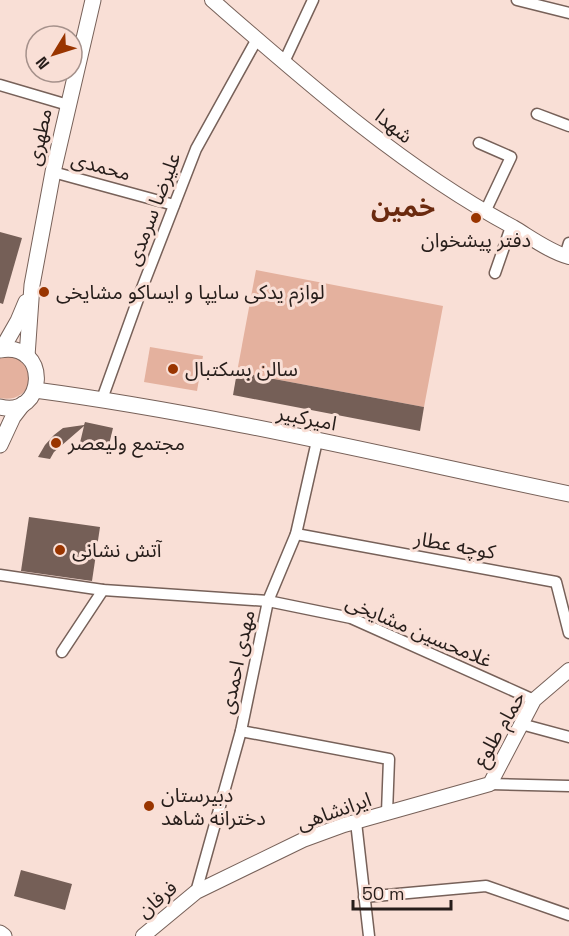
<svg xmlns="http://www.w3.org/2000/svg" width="569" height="936" font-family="'Space Grotesk','Noto Sans Arabic',sans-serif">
<rect width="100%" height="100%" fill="#f9dfd6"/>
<g fill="#e4b19e">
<path d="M256,270L443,306L424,407L237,372Z"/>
<path d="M150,347L203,356L197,391L144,382Z"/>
<path d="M6,355C10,356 17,357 20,359C42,374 26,404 0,398V357Z"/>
</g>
<g fill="#755f57">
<path d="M0,232L22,238L3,304L0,303Z"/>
<path d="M237,372L424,407L420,431L233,395Z"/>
<path d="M85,422L113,428L107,453L79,447L84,426L54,452L50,459L38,457L45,445L54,435L63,428L84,425Z"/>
<path d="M29,517L100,527L92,581L21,571Z"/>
<path d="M21,870L72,884L65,910L14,896Z"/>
</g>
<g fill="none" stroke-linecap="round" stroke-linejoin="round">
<defs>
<g id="minor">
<path d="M517,0L569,13"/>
<path d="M284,62L313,0"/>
<path d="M0,85L68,105"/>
<path d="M537,114L569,126"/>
<path d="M479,143L511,157L485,212"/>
<path d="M53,172L174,205"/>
<path d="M565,256L569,243"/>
<path d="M495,273L511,227"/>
<path d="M102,399L142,288L196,149L257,39"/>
<path d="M296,534L556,582L569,633"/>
<path d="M0,575L103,590L268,601L351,618L534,700"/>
<path d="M62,652L103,590"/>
<path d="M521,724L569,737"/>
<path d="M241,731L389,759L387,813"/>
<path d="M490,784L569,786"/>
<path d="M356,822L369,936"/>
<path d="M196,892L241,731L268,601L296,534L317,441"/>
<path d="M364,897L486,886L569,915"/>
</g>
<g id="tertiary">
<path d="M212,0C305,81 404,169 513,227C530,237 550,252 569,257"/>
<path d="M143,936L196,892L303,840L344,825L490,784L534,700L569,670"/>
</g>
<g id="secondary">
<path d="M2,349L18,321L26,302"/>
<path d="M0,350C51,341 46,419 0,407"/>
<path d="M27,356L32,285L53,172L93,0"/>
<path d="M35,390C215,414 392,457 569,494"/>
<path d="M0,445L13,417L23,404"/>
<path d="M0,933L4,936"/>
</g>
</defs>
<use href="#minor" stroke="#776159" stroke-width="13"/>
<use href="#tertiary" stroke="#776159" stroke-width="16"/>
<use href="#secondary" stroke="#776159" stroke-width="17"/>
<use href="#minor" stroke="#fff" stroke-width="10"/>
<use href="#tertiary" stroke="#fff" stroke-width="14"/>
<use href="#secondary" stroke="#fff" stroke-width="15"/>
</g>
<g fill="#993500" stroke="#f9dfd6" stroke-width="2">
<circle cx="476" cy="218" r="6"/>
<circle cx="44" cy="292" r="6"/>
<circle cx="173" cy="369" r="6"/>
<circle cx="56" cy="443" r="6"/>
<circle cx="60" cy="550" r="6"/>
<circle cx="149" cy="806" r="6"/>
</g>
<g text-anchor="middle" stroke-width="6" stroke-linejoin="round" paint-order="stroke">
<g font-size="20" fill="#261d1a" stroke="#f9dfd6">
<text transform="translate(394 126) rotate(39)" y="7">شهدا</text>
<text transform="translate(39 137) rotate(-78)" y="7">مطهری</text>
<text transform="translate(101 166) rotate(15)" y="7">محمدی</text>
<text transform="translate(153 209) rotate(-69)" y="7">علیرضا سرمدی</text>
<text transform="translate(307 418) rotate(11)" y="7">امیرکبیر</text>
<text transform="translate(455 545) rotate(10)" y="7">کوچه عطار</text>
<text transform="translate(419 631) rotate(23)" y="7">غلامحسین مشایخی</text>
<text transform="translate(237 662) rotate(-78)" y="7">مهدی احمدی</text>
<text transform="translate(499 729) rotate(-60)" y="7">حمام طلوع</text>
<text transform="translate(334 811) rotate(-19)" y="7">ایرانشاهی</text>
<text transform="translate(157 899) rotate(-40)" y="7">فرفان</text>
</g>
<g font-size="20" fill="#261d1a" stroke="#f9dfd6" text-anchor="start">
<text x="476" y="247" text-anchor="middle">دفتر پیشخوان</text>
<text x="56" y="299">لوازم یدکی سایپا و ایساکو مشایخی</text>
<text x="185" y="376">سالن بسکتبال</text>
<text x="68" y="450">مجتمع ولیعصر</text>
<text x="72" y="557">آتش نشانی</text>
<text x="161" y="802">دبیرستان<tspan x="161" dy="23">دخترانه شاهد</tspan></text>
</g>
<g font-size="26" font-weight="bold" fill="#6b2a0f" stroke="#f9dfd6">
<text x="403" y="216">خمین</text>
</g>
</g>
<g transform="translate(54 54) rotate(232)"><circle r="28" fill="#f9dfd6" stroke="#a5918b" stroke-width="1.5"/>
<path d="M0-4.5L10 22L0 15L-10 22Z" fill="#993500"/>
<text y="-9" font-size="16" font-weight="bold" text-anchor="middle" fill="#261d1a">N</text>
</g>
<path d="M353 900v9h98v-9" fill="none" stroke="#261d1a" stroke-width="3"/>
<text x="362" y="900" font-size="18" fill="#261d1a" stroke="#f9dfd6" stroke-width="4.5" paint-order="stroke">50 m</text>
</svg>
